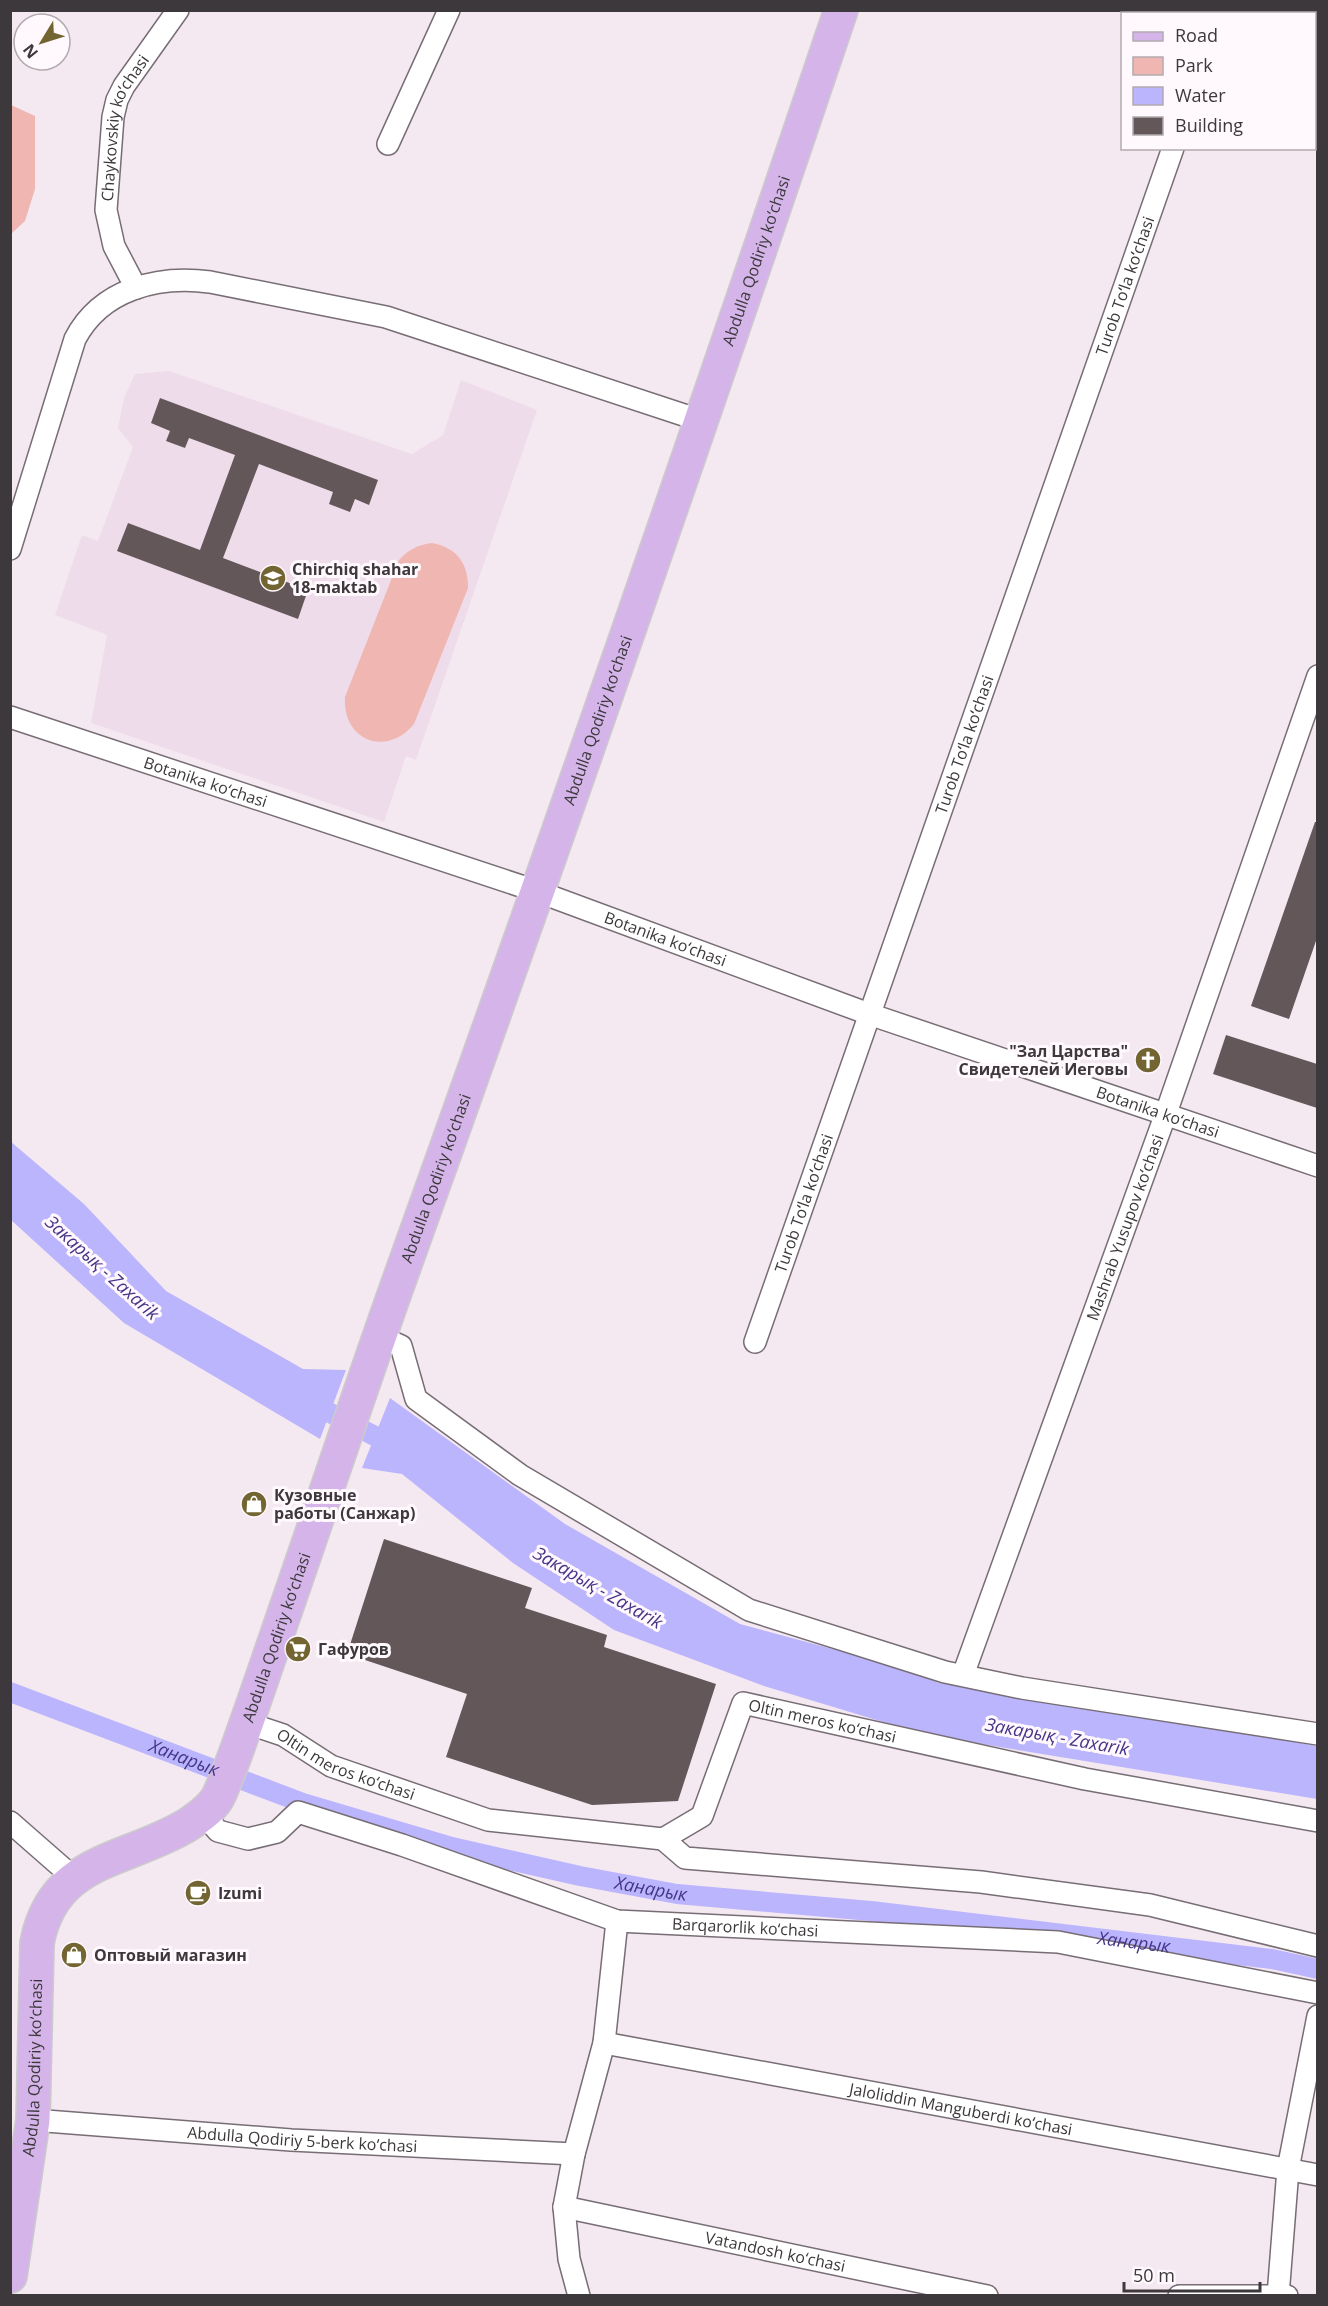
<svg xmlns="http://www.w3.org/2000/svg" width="1328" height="2306" font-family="'Open Sans',sans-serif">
<rect width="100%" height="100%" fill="#f5e9f1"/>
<path fill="#efdcea" d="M169,371L412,454L443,435L461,380L537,410L416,760L406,756L384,822L91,723L107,635L55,615L82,535L98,541L133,447L118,428L124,398L135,374Z"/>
<g fill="#f0b6b2">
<path d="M11,105L35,116V189L25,221L11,234Z"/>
<path d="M432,543C457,548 468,563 468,588L414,724C386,758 342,740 345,697L399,560C409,549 418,545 432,543Z"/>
</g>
<g fill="#bbb5fd">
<path d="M10,1141L84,1204L166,1291L303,1369L346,1370L320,1439L124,1323L11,1220Z"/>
<path d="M390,1398L565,1524L740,1624L900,1667L939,1683L1177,1721L1317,1746V1799L926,1735L764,1686L614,1630L513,1563L402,1474L362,1468Z"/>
</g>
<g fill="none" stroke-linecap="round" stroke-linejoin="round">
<g stroke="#bbb5fd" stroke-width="20">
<path d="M307,1401L398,1448"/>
<path id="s1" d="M10,1692L303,1803L452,1847L580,1876L677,1894L871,1911L1272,1959L1318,1969"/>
</g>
</g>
<g fill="#64575a">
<path d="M160,398L378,480L369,505L355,499L350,512L329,504L333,492L259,464L223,558L308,590L298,619L117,551L128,523L200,550L235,455L189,438L185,448L166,441L170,431L151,423Z"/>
<path d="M1315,822H1317V938L1289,1019L1251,1006Z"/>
<path d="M1226,1035L1317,1064V1108L1213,1074Z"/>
<path d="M384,1539L532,1588L525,1608L607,1635L604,1647L716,1684L678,1801L592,1805L446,1757L467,1694L347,1654Z"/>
</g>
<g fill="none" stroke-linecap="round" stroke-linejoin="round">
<defs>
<g id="minor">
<path d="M1220,14L1221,10"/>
<path d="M388,144L449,10"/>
<path id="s2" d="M136,288L114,246L106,210L113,117L117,100L124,86L178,10"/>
<path d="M10,549L75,339C101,289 158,275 210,282L386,317L702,421"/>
<path id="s3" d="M10,717L539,892L869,1014L1318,1166"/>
<path d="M379,1336L401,1346L416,1399L520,1475L749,1610L945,1672L1022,1688L1318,1734"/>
<path id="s4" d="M755,1342L1173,148"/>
<path id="s5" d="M963,1675L1165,1116L1318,676"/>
<path id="s6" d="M247,1723L283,1735L331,1766L488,1820L663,1839L702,1816L743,1703L1085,1779L1318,1821"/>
<path id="s7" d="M203,1814L218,1831L248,1839L277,1832L298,1812L402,1845L617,1921L1058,1942L1318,1993"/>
<path d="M10,1822L74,1878"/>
<path d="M663,1839L685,1858L981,1882L1150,1905L1318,1946"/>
<path id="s8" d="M604,2043L1318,2175"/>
<path id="s9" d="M33,2120L291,2140L574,2154"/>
<path id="s10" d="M564,2207L987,2296"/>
<path d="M579,2296L569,2259L564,2207L574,2154L604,2043L617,1921"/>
<path d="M1179,2296H1287"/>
<path d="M1278,2296L1288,2169L1318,2016"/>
</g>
<g id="primary">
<path id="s11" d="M10,2276L33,2120L37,1943C53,1857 128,1862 189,1824C200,1816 213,1808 219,1795C225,1782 230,1768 235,1755C251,1711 266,1667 281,1623C321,1508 359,1393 400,1278C551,857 698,434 841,10"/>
</g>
</defs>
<use href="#minor" stroke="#776d74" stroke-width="24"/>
<use href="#primary" stroke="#cccbcc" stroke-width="36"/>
<use href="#minor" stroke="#fff" stroke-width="21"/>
<use href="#primary" stroke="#d4b4e9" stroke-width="33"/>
</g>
<defs>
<symbol id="school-disc" viewBox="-11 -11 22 22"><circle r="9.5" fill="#736532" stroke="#fff8fd"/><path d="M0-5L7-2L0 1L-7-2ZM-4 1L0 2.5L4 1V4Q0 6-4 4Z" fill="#fff"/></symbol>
<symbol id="church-disc" viewBox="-11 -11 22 22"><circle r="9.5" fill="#736532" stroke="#fff8fd"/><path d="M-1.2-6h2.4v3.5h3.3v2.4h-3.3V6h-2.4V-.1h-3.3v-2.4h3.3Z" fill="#fff"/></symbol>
<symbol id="shop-disc" viewBox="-11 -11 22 22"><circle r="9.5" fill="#736532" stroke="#fff8fd"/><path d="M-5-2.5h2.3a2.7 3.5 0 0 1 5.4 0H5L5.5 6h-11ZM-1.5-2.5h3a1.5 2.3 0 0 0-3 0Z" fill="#fff"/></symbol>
<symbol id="supermarket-disc" viewBox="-11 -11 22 22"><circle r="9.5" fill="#736532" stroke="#fff8fd"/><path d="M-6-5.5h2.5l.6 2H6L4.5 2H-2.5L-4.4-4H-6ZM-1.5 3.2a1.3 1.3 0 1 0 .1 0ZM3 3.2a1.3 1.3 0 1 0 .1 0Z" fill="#fff"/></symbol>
<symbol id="cafe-disc" viewBox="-11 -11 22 22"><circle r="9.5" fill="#736532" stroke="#fff8fd"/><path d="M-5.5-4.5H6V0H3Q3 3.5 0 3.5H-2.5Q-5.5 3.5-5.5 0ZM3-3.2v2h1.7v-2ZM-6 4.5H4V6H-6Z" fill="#fff"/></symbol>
</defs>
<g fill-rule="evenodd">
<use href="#school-disc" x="258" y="563" width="30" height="30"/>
<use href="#church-disc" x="1133" y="1045" width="30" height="30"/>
<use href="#shop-disc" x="239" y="1489" width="30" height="30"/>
<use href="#supermarket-disc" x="283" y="1634" width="30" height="30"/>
<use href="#cafe-disc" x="183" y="1878" width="30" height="30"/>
<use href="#shop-disc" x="59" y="1940" width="30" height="30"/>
</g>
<g text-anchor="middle" stroke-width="6" stroke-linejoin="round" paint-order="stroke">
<g font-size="16" fill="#3c383b" stroke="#fff8fd">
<text dy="6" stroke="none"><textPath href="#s2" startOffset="170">Chaykovskiy ko‘chasi</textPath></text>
<text dy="6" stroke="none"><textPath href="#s11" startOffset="2206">Abdulla Qodiriy ko‘chasi</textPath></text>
<text dy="6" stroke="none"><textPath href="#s4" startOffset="1119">Turob To‘la ko‘chasi</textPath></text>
<text dy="6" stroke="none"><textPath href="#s11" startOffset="1720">Abdulla Qodiriy ko‘chasi</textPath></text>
<text dy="6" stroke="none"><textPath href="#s4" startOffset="633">Turob To‘la ko‘chasi</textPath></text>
<text dy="6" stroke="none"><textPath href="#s3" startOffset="206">Botanika ko‘chasi</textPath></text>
<text dy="6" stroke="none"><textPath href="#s3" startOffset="692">Botanika ko‘chasi</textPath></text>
<text dy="6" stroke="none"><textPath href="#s3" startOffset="1214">Botanika ko‘chasi</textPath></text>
<text dy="6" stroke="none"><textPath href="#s11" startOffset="1234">Abdulla Qodiriy ko‘chasi</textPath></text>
<text dy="6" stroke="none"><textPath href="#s4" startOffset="147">Turob To‘la ko‘chasi</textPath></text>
<text dy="6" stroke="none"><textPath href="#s5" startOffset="476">Mashrab Yusupov ko‘chasi</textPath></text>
<text dy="6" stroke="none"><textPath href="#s11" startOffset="748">Abdulla Qodiriy ko‘chasi</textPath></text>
<text dy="6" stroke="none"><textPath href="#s6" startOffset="684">Oltin meros ko‘chasi</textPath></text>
<text dy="6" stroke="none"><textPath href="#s6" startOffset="108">Oltin meros ko‘chasi</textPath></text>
<text dy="6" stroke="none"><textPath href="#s7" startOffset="578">Barqarorlik ko‘chasi</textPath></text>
<text dy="6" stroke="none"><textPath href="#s11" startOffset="210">Abdulla Qodiriy ko‘chasi</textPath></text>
<text dy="6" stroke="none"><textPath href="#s8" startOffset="363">Jaloliddin Manguberdi ko‘chasi</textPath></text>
<text dy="6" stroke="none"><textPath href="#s9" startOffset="270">Abdulla Qodiriy 5-berk ko‘chasi</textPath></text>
<text dy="6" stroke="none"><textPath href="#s10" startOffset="216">Vatandosh ko‘chasi</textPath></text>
</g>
<g font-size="16" font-weight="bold" fill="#3c383b" stroke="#fff8fd" text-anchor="start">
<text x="292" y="575">Chirchiq shahar<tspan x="292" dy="18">18-maktab</tspan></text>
<text x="1128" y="1057" text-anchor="end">"Зал Царства"<tspan x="1128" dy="18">Свидетелей Иеговы</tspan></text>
<text x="274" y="1501">Кузовные<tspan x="274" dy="18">работы (Санжар)</tspan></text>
<text x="318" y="1655">Гафуров</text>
<text x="218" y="1899">Izumi</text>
<text x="94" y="1961">Оптовый магазин</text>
</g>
<g font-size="18" font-style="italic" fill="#453587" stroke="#fff8fd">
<text transform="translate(102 1268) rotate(42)" y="6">Закарық - Zaxarik</text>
<text transform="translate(598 1588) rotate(30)" y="6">Закарық - Zaxarik</text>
<text transform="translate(1057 1737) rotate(10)" y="6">Закарық - Zaxarik</text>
<text dy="6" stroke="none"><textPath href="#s1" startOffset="186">Ханарык</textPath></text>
<text dy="6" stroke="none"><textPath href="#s1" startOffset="672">Ханарык</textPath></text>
<text dy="6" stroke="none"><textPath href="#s1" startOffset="1158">Ханарык</textPath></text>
</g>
</g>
<rect width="1328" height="2306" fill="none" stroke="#3c383b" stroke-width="24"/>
<rect x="1121" y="12" width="195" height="138" fill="#fff8fd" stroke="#b1abaf" stroke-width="1.5"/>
<rect x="1133" y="32" width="30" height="9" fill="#d4b4e9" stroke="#b1abaf" stroke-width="1.5"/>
<text x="1175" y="42" font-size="18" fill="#3c383b">Road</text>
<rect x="1133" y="57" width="30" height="18" fill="#f0b6b2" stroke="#b1abaf" stroke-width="1.5"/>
<text x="1175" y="72" font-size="18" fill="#3c383b">Park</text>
<rect x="1133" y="87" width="30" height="18" fill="#bbb5fd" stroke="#b1abaf" stroke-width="1.5"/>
<text x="1175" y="102" font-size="18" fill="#3c383b">Water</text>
<rect x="1133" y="117" width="30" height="18" fill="#64575a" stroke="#b1abaf" stroke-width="1.5"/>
<text x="1175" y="132" font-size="18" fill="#3c383b">Building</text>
<g transform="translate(42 42) rotate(232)"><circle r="28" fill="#fff8fd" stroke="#b1abaf" stroke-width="1.5"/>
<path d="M0-4.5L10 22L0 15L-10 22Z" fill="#736532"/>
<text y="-9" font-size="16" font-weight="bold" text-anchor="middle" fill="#3c383b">N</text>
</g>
<path d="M1124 2282v9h136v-9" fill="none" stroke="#3c383b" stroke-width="3"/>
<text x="1133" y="2282" font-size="18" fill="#3c383b" stroke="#fff8fd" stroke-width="4.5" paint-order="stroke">50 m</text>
</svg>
